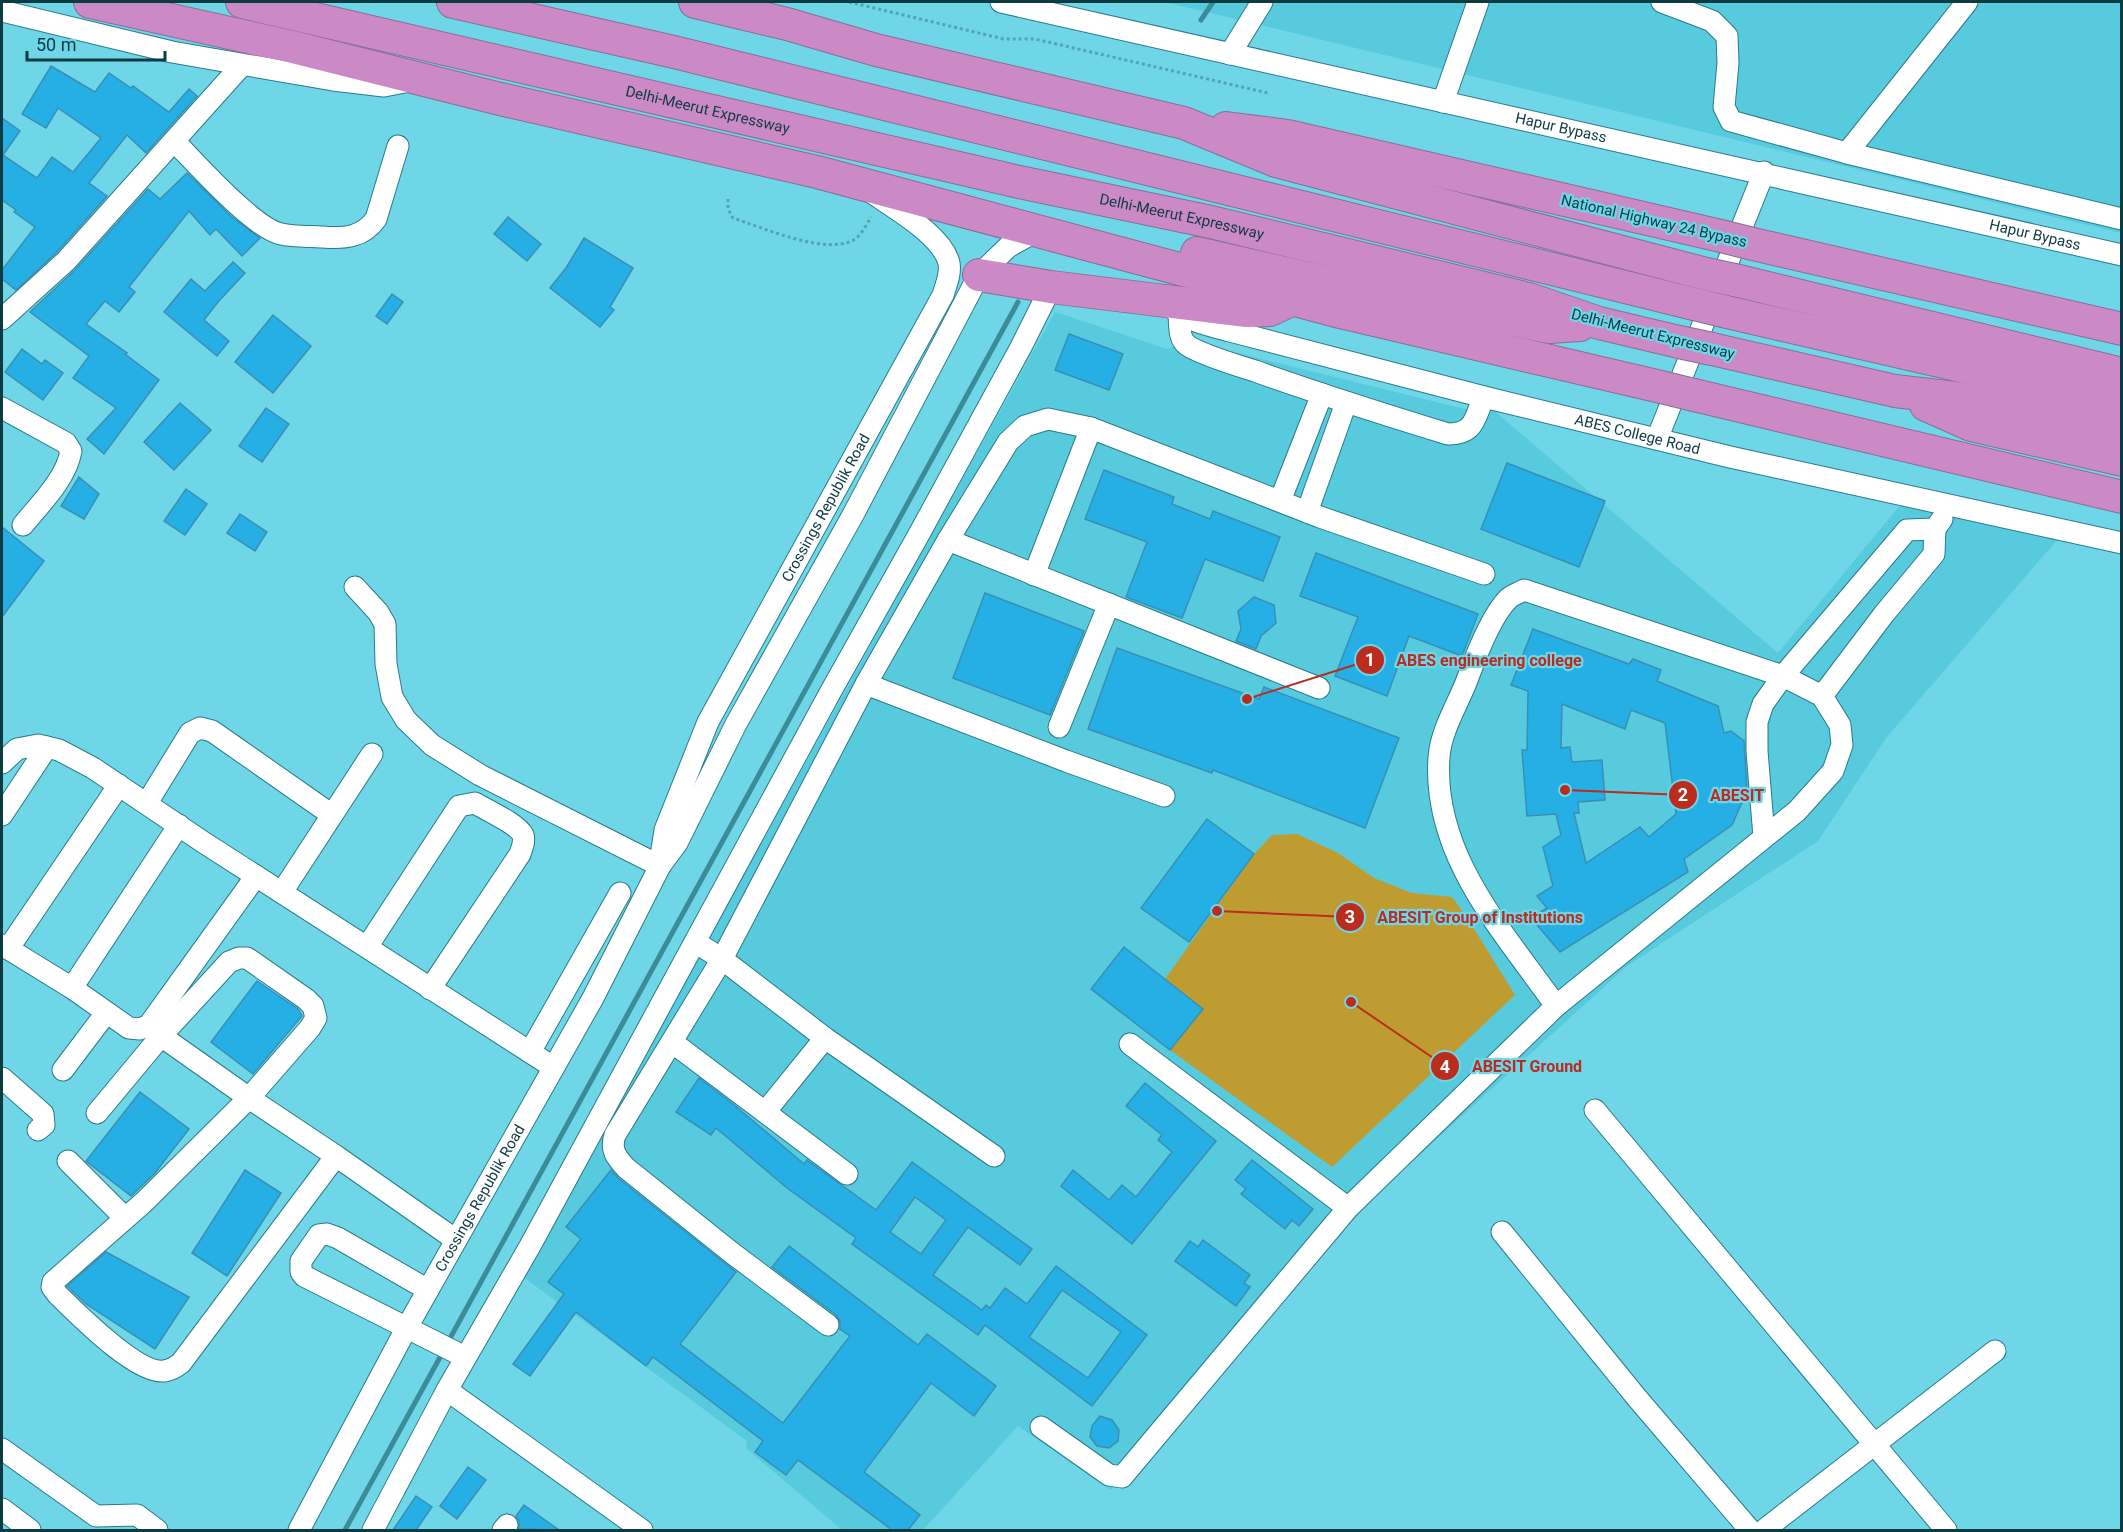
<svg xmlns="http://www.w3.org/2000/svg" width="2123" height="1532" font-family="Roboto,sans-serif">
<rect width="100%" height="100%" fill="#6fd6e8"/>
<g fill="#57cade">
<path d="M1165,2H2121V233Z"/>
<path d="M1055,312L1167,349L1181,342H1193L1489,415L1492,409L1778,653L1901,504L2058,539L1886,738L1818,841L1627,966L1362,1207L1111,1490L1018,1426L923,1530H842L746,1448L747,1441L522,1276Z"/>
</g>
<path fill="#bf9c31" d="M1297,834L1338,853L1374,878L1412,893L1452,897L1468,919L1515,995L1332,1167L1170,1050L1203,1009L1165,979L1254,854L1272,835Z"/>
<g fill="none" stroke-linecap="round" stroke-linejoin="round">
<g stroke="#3b8b98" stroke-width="5">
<path d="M1201,20L1213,2"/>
<path d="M448,1342L1018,302"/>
<path d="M345,1530L444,1350"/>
</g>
</g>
<g fill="#25afe4" stroke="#398fb4" stroke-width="1.5" fill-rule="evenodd">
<path d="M51,66L95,92L109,73L131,88L133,86L169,112L189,89L197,96L146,153L127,135L89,183L107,196L57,252L16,290L2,279V270L35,227L14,212L16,210L2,200V118L20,131L3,155L37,178L52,157L73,172L101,138L58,108L46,128L22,114Z"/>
<path d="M187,173L232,217L260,238L242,256L216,229L210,235L189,211L129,287L135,292L119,312L105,301L86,324L127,353L125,354L159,380L104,454L87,439L116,408L73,378L89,356L30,312L75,270L148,189L160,199Z"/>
<path d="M508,217L541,244L527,261L494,234Z"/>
<path d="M584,238L633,268L610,307L614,310L600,327L550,288L566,268Z"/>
<path d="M233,262L245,273L218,302L204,320L229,341L217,356L164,312L191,279L205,291Z"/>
<path d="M392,294L403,302L387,324L376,316Z"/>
<path d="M273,315L311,346L273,393L235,362Z"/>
<path d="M1069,334L1123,354L1109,390L1055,370Z"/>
<path d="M22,349L42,364L45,360L63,373L43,400L5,372Z"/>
<path d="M180,403L211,430L174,470L144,442Z"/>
<path d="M266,408L289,424L262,462L239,446Z"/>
<path d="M1507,463L1605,501L1579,567L1481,529Z"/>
<path d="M1104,470L1174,497L1172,504L1210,519L1213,511L1280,537L1263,581L1205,559L1182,618L1126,597L1147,542L1085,519Z"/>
<path d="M79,477L99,494L84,519L61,506Z"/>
<path d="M186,489L207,504L185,535L164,521Z"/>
<path d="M240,514L267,532L255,551L227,533Z"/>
<path d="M2,527L44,561L2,617Z"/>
<path d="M1316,553L1478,614L1462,656L1409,636L1387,696L1335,676L1358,617L1300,596Z"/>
<path d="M985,593L1084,631L1050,715L953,678Z"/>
<path d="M1254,597L1274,605L1276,623L1261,636L1256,649L1236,641L1241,629L1238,611Z"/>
<path d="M1533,629L1629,664L1633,659L1661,670L1657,681L1718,706L1724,733L1731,731L1744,741L1747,791L1732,825L1684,859L1688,872L1560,952L1531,918L1547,908L1537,896L1553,886L1543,847L1561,835L1556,814L1527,816L1522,750H1527L1528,691L1511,685ZM1562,704L1625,729L1631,710L1665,723L1676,814L1649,837L1640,827L1586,863L1574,813H1579L1578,802L1605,800L1602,760L1572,762L1570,747L1561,748Z"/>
<path d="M1117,648L1259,699L1264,687L1399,738L1365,828L1213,770L1212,773L1088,729Z"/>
<path d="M1207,819L1254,854L1189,942L1141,908Z"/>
<path d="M1124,947L1203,1009L1170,1050L1091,989Z"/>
<path d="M257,981L298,1009L302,1016L253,1074L211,1042Z"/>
<path d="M699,1078L733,1104L804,1164L807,1160L876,1210L912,1162L1032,1249L1020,1265L968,1227L933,1275L982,1310L986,1305L990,1308L1005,1288L1027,1304L1056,1266L1147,1335L1092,1406L985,1325L978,1335L852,1244L856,1238L787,1188L716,1128L711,1135L676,1112ZM915,1197L946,1220L921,1254L890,1232ZM1062,1290L1121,1332L1088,1378L1029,1337Z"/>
<path d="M1145,1083L1216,1141L1132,1244L1061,1186L1073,1170L1109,1200L1122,1185L1136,1197L1172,1152L1158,1140L1162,1135L1126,1106Z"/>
<path d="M140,1092L189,1129L155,1173L131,1196L86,1161Z"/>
<path d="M1252,1160L1313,1209L1299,1226L1292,1220L1285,1229L1241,1194L1246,1189L1235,1180Z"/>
<path d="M245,1170L281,1193L227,1276L192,1253Z"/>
<path d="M611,1170L618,1178L736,1272L680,1344L783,1423L850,1336L840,1329V1321L836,1315L772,1267L789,1246L918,1345L927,1334L996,1386L974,1416L931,1383L864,1472L920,1515L908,1530H892L798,1460L786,1475L755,1452L763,1441L653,1357L646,1366L576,1312L530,1376L513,1364L564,1294L548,1282L581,1239L566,1227Z"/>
<path d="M1203,1240L1250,1275L1244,1283L1250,1287L1236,1306L1175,1261L1190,1241L1198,1247Z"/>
<path d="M106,1252L189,1297L155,1349L86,1304L67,1286Z"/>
<path d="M1100,1416L1112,1420L1119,1430L1118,1441L1109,1448L1097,1446L1090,1437L1092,1426Z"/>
<path d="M468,1467L486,1480L457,1519L440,1506Z"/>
<path d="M416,1496L432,1507L416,1530H393Z"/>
<path d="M524,1505L559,1530L519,1529V1521L516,1516Z"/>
</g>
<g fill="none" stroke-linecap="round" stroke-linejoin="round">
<defs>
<g id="minor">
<path id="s1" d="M1001,2C1374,87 1748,168 2122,255"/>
<path d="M1662,2L1712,21L1727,36L1728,63L1724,107L1731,121L1847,153L2122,219"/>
<path d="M2,11L172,52L333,80L384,86L410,81"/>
<path d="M1230,54L1262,2"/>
<path d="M1443,102L1478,2"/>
<path d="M174,141C196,163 253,228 281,234C294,237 309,236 323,237C345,239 363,237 376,219L398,146"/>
<path d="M1847,153L1967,2"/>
<path id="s2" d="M1170,306C1187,321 1208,325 1230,331L1484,397L1730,457L2122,543"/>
<path d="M1179,314C1180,324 1178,338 1187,345C1199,354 1239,366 1255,371C1319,394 1383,414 1448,434C1475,434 1474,419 1484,397"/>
<path d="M2,319L66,261L242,65"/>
<path d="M2,408L66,443L71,451C66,479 41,503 23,525"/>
<path d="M1657,439L1764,172"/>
<path d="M1280,501L1322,394"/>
<path d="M1307,512L1346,403"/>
<path d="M948,540L1319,688"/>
<path d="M1034,575L1091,428"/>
<path d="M355,587L378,612L385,624L386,664L392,697L406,720L432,745L480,775L660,866"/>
<path d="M866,684L1066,761L1164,796"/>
<path d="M1822,696L1884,614L1934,554L1935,529L1942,519"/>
<path d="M1059,727L1109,604"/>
<path d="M2,763L17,749L38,745L59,750L93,768L203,842L553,1067"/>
<path d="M147,803L190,733L200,728L212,731L332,815"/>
<path d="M2,815L47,747"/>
<path d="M1764,837L1757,751V722L1763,704L1783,676L1907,530L1935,529"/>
<path id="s3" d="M660,862L665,830L708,722L943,295C946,285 951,274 949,263C942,235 896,210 874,194"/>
<path d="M282,892L372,754"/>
<path d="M695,942L722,959L825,1038L994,1156"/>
<path d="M2,945L72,988L129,1028L140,1029L149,1025L256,876"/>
<path d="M367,947L459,806L475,803C486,810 518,824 523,835C525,842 522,848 520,854L430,989"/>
<path d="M8,949L119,785"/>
<path d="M72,988L179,825"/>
<path d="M161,1036L249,1098L336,1156"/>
<path d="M672,1042L847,1174"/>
<path d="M1130,1044L1348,1208"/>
<path d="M530,1052L620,893"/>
<path d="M63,1070L106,1013"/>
<path d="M2,1078L43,1114L44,1125L38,1130"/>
<path d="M1595,1110L1946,1530"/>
<path d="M766,1111L825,1038"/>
<path d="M97,1113L161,1036L229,962L239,958H247L306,999L313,1006L316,1018L310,1028L249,1098L144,1202L53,1282L52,1287L58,1295C78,1314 136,1374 164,1371C171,1370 176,1367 181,1363L336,1156L456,1240"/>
<path d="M68,1161L125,1218"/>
<path d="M1502,1232L1637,1398L1750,1530"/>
<path d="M428,1290L338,1238L327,1234L319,1235L301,1261V1272L304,1276L465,1357"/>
<path d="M828,1325L732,1253L626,1168C616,1157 610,1150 615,1135L722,959L866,684L948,540L1008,442L1025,426L1048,419L1091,428L1320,517L1484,574"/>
<path d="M447,1390L642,1530"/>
<path d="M1041,1427L1109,1475L1122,1477L1348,1208L1556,1006L1797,811L1833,771L1842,745L1840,725L1822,696L1783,676L1524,590C1519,593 1512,595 1508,599C1492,615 1475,658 1467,680C1458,704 1441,730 1439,757C1432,855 1503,931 1556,1006"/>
<path d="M2,1449L96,1516L137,1515L157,1530"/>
<path d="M2,1509L30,1530"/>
<path id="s4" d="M299,1530L406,1329L593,998L660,866L677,843L736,724L854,513L979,275L1008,247L1038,230"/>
<path d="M373,1530L447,1390L530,1246L831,691L918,536L1021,347L1051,287"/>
<path d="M503,1530L507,1525"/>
<path d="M1764,1530L1995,1351"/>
</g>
<g id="highway">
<path d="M90,2L293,47L496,98L817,172L1340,312L1661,387"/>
<path id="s5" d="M242,2L1019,182L1211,222L1529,299L1599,323L1679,342"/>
<path d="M453,2L674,52L1694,304"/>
<path d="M695,2L787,24L876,50L1184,123L1276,161L1706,274"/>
<path d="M1226,128L1288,136L1721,236"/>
<path d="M1753,244L2122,329"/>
<path d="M1197,253L1346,287L1549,327L1580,325"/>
<path d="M979,275L1051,287L1247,311L1270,310L1289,301"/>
<path d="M1739,281L2122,374"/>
<path d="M1727,312L2122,403"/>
<path d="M1712,349L1895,391L1981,401L2122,431"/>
<path d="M1694,395L2122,497"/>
<path d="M1926,405L1971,425L2122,460"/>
</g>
</defs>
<use href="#minor" stroke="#297b88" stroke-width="23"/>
<use href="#highway" stroke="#886e97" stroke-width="34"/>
<g stroke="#50a5b4" stroke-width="3" stroke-dasharray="3 3" stroke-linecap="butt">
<path d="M849,2L1004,39H1035L1268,93"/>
<path d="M728,199V209L733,218C761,227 829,257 855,239C862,234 867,224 871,217"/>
</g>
<use href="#minor" stroke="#fff" stroke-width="21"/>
<use href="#highway" stroke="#cb89c5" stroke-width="32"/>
<defs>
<g id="highway-bridge">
<path d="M1721,236L1753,244"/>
<path d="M1706,274L1739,281"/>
<path d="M1694,304L1727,312"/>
<path d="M1679,342L1712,349"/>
<path d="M1661,387L1694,395"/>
</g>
</defs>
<use href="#highway-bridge" stroke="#886e97" stroke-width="34" stroke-linecap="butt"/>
<use href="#highway-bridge" stroke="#cb89c5" stroke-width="32"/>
</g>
<g text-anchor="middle" stroke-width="4.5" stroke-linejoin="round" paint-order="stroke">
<g font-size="15" fill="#0d3b42" stroke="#6fd6e8">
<text dy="5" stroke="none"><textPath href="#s5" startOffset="478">Delhi-Meerut Expressway</textPath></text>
<text dy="5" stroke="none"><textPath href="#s1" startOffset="574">Hapur Bypass</textPath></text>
<text dy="5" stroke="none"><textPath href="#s5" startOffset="964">Delhi-Meerut Expressway</textPath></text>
<text transform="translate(1654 221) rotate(13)" y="5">National Highway 24 Bypass</text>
<text dy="5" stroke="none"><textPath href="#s1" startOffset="1060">Hapur Bypass</textPath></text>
<text transform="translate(1653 334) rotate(14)" y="5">Delhi-Meerut Expressway</text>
<text dy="5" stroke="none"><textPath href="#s2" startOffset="486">ABES College Road</textPath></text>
<text dy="5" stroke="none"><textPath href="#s3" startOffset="393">Crossings Republik Road</textPath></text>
<text dy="5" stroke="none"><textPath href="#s4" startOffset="378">Crossings Republik Road</textPath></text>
</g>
</g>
<path fill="none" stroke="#b92c1e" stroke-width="2" d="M1247 699L1370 660M1565 790L1683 795M1217 911L1350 917M1351 1002L1445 1066"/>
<g fill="#b92c1e" stroke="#6fd6e8" stroke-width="2">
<circle cx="1247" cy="699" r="6"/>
<circle cx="1565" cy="790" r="6"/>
<circle cx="1217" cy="911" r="6"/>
<circle cx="1351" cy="1002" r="6"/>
<circle cx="1370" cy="660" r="15"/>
<circle cx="1683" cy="795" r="15"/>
<circle cx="1350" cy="917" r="15"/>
<circle cx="1445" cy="1066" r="15"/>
</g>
<g font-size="18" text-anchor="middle" font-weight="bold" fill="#fff">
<text x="1370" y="666">1</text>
<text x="1683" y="801">2</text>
<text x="1350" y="923">3</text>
<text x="1445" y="1073">4</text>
</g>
<g font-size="16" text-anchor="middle" font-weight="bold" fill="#b92c1e" stroke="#6fd6e8" stroke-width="4.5" stroke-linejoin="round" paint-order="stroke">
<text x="1489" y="666">ABES engineering college</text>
<text x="1737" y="801">ABESIT</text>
<text x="1480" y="923">ABESIT Group of Institutions</text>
<text x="1527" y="1072">ABESIT Ground</text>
</g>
<rect width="2123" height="1532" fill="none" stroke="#0d3b42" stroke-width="6"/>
<path d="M27 51v9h138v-9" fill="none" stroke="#0d3b42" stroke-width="3"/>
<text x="36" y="51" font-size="18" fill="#0d3b42" stroke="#6fd6e8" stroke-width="4.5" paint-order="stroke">50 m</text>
</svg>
